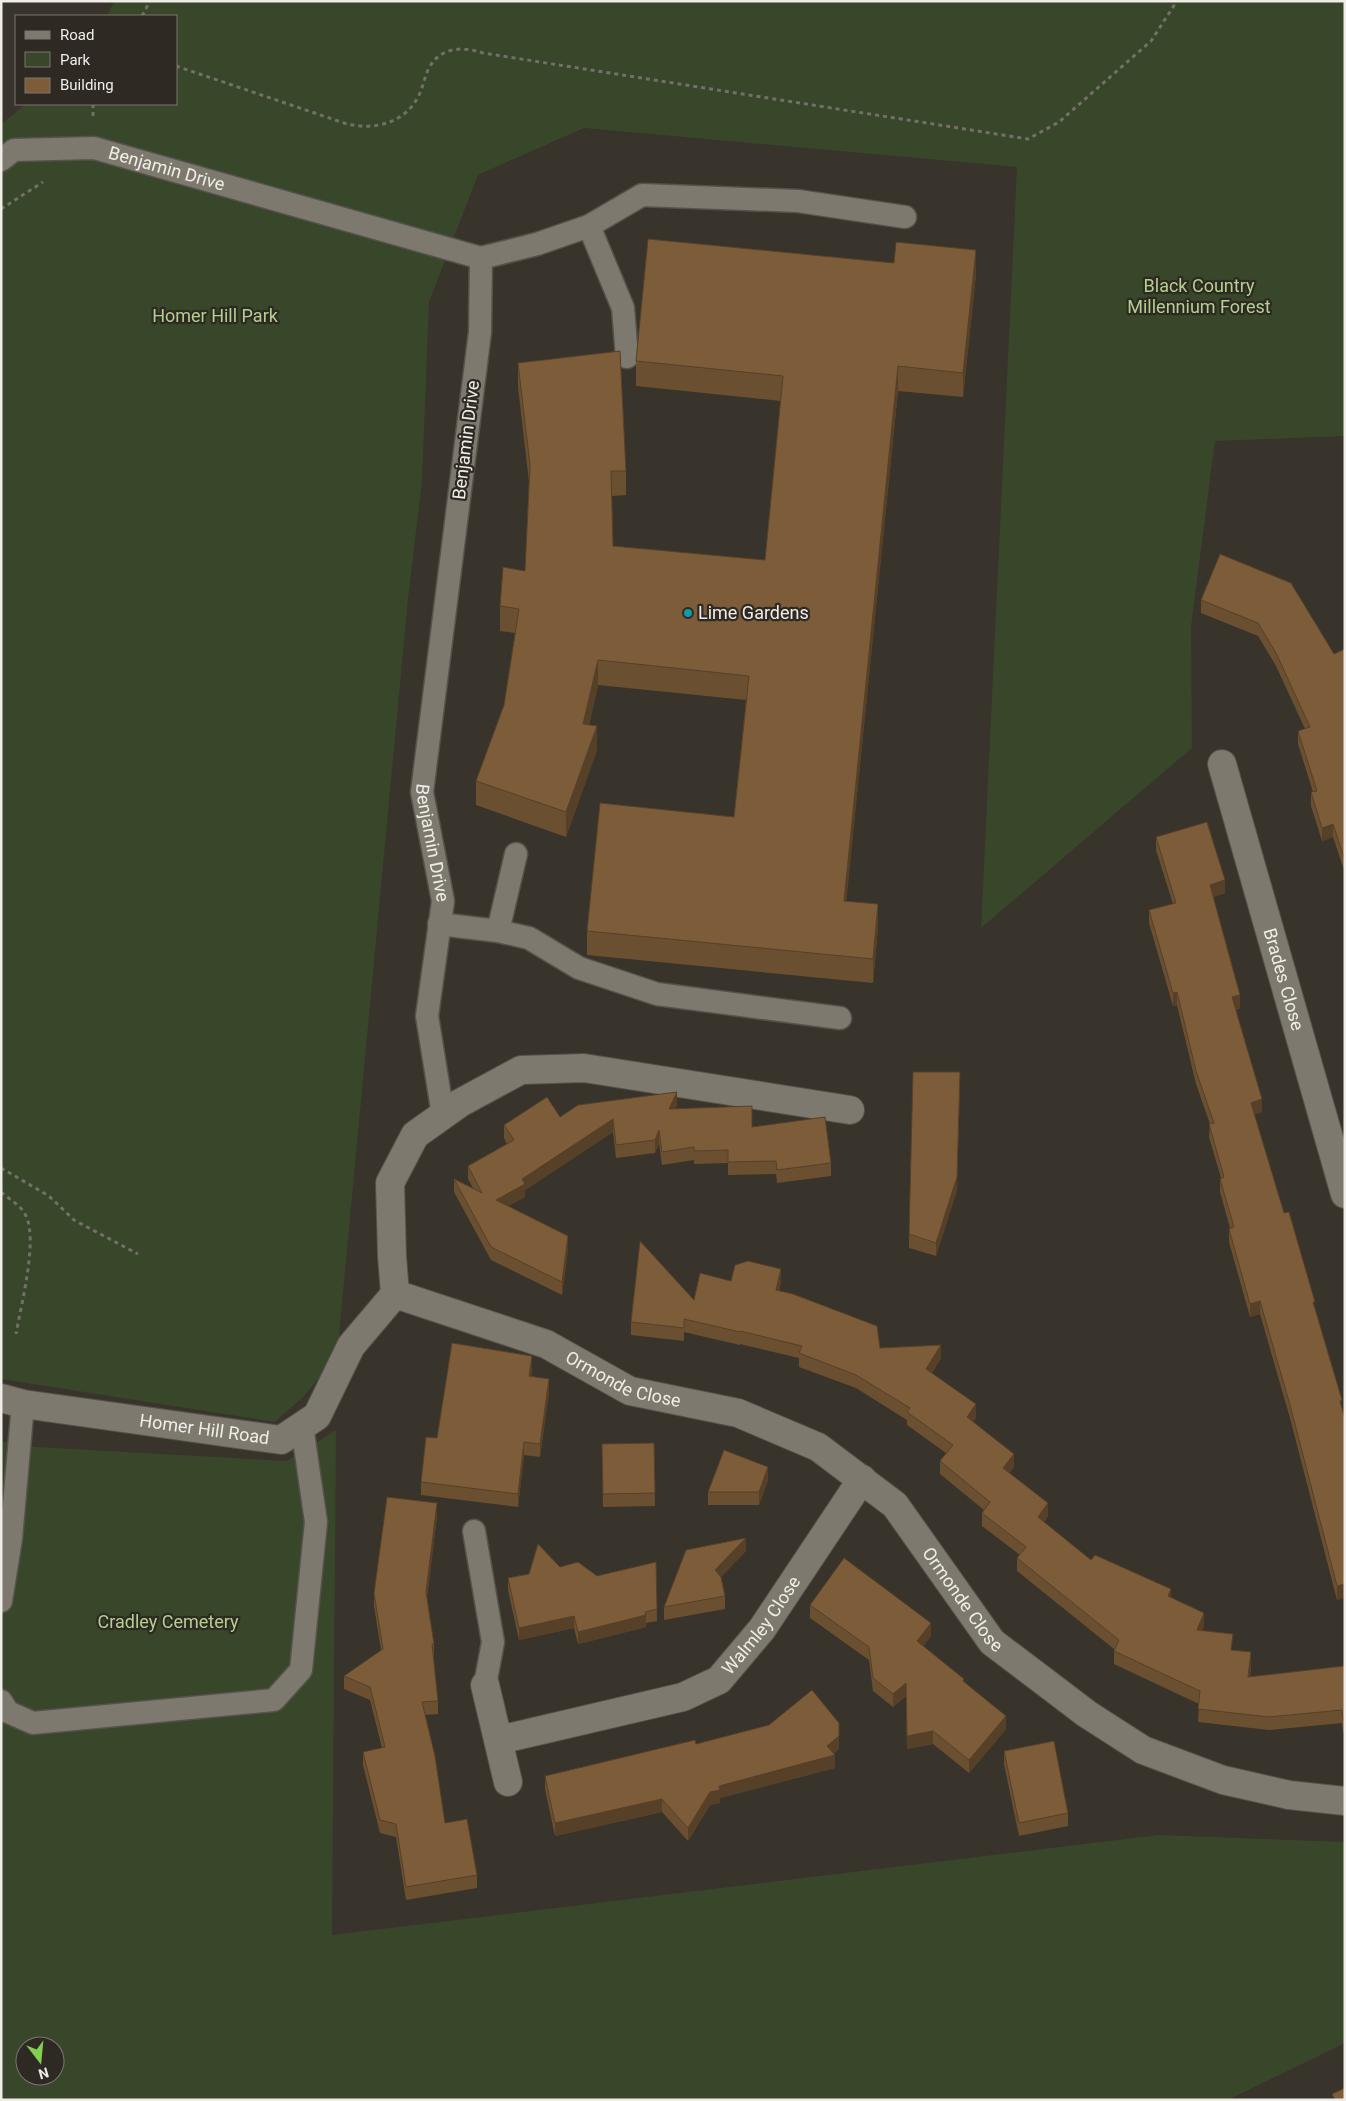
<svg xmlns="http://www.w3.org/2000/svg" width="1346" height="2101" font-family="Roboto,sans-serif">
<rect width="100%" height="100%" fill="#38332b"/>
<g fill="#384629" fill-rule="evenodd">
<path d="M114,1H1345V436L1215,441L1191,627L1192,748L981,928L1017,167L584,128L478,175L429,302L422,481L408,599L337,1357L303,1397L275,1422L1,1379V124L26,104H176V16H107Z"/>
<path d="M336,1430L332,1935L1159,1835L1345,1842V2043L1228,2100H1V1441L19,1446L287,1461ZM25,2046H55V2076H25Z"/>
</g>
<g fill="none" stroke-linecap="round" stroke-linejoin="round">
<defs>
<g id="lane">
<path id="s1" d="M1,160L14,150L94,148L481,258L480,332L422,792L443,901L427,1016L443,1115"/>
<path d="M589,226L623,308L627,357"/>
<path d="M481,258L537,244L589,226L642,195L798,201L905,217"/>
<path d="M439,924L498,931L529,938L579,968L657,994L840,1018"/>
<path d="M498,931L516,854"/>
<path d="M474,1531L493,1642L485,1685"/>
<path d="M1,1601L11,1539L23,1404"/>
<path d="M1,1701L8,1712L33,1723L274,1700L301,1670L316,1522L302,1426"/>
</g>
<g id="street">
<path id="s2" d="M1222,764L1345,1194"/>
<path id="s3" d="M395,1294L546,1344L630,1391L738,1413L818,1447L895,1505L992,1642L1087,1714L1143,1750L1223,1780L1289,1795L1345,1801"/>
<path d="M395,1294L392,1256L390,1183L415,1135L460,1103L521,1070L584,1068L850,1110"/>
<path id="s4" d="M1,1398L23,1404L281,1440L317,1416L351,1346L395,1294"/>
<path d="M485,1685L508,1782"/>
<path id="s5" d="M499,1740L683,1697L719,1680L762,1629L862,1479"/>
</g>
</defs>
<use href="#lane" stroke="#55524b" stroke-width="25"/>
<use href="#street" stroke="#55524b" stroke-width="30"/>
<g stroke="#746f68" stroke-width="3" stroke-dasharray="4 4" stroke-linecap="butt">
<path d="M142,16L150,1"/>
<path d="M176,66L347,124C374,130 404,124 418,97C423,88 424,78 429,68C440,47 463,46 483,53L1028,139L1059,122L1151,41L1177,1"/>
<path d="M93,104V116"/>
<path d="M1,209L43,182"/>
<path d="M1,1168L49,1196L74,1220L138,1254"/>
<path d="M1,1192C10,1200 21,1205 26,1216C38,1241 21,1305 16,1334"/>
</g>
<use href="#lane" stroke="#7e796f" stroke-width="22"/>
<use href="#street" stroke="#7e796f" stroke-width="28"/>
</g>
<g fill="#6b4f31">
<path d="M976,274L963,397L898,391L846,901L878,928L873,983L587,955V931L734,817L746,700L598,685L589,725L597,750L566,837L476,805V781L504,705L515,633L500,631V606L525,571L529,482L518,387V363L626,471V495L612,496L613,546L765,560L781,401L636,386V361Z"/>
<path d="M1201,600L1334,654L1345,649V873L1333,837L1322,841L1311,806V792H1313L1298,744V731L1305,729L1276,666L1258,636L1201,613Z"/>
<path d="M1156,837L1225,893L1213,897L1240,1008L1236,1010L1262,1112L1254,1114L1284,1213L1315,1308L1345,1420V1597L1337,1600L1290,1418L1260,1314L1250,1317L1229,1242V1229L1230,1228L1220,1192V1179L1221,1178L1209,1137L1210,1124L1196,1084L1177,1005L1173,1006L1149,923V910L1173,904L1156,850Z"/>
<path d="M677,1105L675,1109L752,1127L831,1163V1176L777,1183L776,1174L728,1175V1163L694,1164V1160L662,1165L659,1143L655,1153L616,1158L613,1132L525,1190V1197L508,1206L568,1249L562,1295L491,1260L454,1192V1179L473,1188L468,1179V1166L507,1144L504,1138V1125L560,1117Z"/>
<path d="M957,1190L936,1256L909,1248V1234Z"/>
<path d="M731,1281L781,1282L779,1291L880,1348L941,1358L932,1373L976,1418L973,1421L1014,1467L1009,1473L1048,1516L1044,1522L1091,1560L1171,1598L1204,1626L1202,1630L1232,1650L1251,1665L1250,1677L1344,1666L1345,1663V1732H1343L1342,1723L1269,1730L1198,1722L1199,1704L1114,1664V1649L1017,1571V1558L1020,1555L982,1526V1513L984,1510L940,1474V1461L946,1453L907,1425V1420L856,1388L799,1367V1358L740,1344V1345L684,1332V1341L631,1335V1322L694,1300Z"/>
<path d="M532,1369L531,1376L549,1392L540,1457L524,1455L518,1507L421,1495V1482L437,1438Z"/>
<path d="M654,1443L655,1506L603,1507L602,1444Z"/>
<path d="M768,1480L759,1505H708V1492Z"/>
<path d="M437,1516L427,1598L434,1644V1657H433L438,1701V1714L425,1715L445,1823L477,1875V1888L406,1900L396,1837L380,1833L363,1765V1752L382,1748L370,1700L344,1689V1676L381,1650L374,1606V1593Z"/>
<path d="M746,1551L721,1577L725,1596V1609L664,1620V1607Z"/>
<path d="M656,1562L657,1621L646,1623V1627L578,1644L574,1628L519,1640L508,1590V1578L560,1567L597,1576Z"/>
<path d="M810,1605L931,1636L923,1646L964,1682L1006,1729L969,1773L933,1744L907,1749L906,1696L893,1707L873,1691L869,1660L810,1618Z"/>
<path d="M696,1744L839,1749L833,1754L835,1768L720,1798V1803L710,1805L688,1841L662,1812L555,1836L545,1789V1776Z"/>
<path d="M1004,1751L1068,1813V1826L1019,1836L1004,1764Z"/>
</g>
<g fill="#574028">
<path d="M976,250V274L963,397V373Z"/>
<path d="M898,366V391L844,925V901Z"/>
<path d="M598,660V685L583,749V724Z"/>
<path d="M597,726V750L566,837V812Z"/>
<path d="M1333,824V837L1322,841V828Z"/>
<path d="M1225,880V893L1210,898V885Z"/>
<path d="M878,904V928L873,983V959Z"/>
<path d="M1177,992V1005L1173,1006V993Z"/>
<path d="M1240,995V1008L1232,1010V997Z"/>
<path d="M960,1086L957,1190L936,1256V1243Z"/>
<path d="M677,1092V1105L669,1122V1109Z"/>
<path d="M1262,1099V1112L1251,1116V1103Z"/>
<path d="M613,1119V1132L525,1190V1197L496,1213V1200L522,1179Z"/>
<path d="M659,1130V1143L655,1153V1140Z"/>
<path d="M568,1236V1249L562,1295V1282Z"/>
<path d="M781,1269V1282L776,1303V1290Z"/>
<path d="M1260,1301V1314L1250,1317V1304Z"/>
<path d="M941,1345V1358L926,1382V1369Z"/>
<path d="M532,1356V1369L529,1389V1376Z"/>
<path d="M549,1379V1392L540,1457V1444Z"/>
<path d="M976,1404V1418L967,1430V1417Z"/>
<path d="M524,1442V1455L518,1507V1494Z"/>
<path d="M1014,1454V1467L1003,1481V1468Z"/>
<path d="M768,1467V1480L759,1505V1492Z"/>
<path d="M437,1503V1516L426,1605V1592Z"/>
<path d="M1048,1503V1516L1038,1530V1517Z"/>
<path d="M746,1538V1551L715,1583V1570Z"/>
<path d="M1345,1584V1597L1337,1600V1586Z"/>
<path d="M1171,1589V1602L1168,1596Z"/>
<path d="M1204,1613V1626L1197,1643V1630Z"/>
<path d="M646,1615V1627L578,1644V1632Z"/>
<path d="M574,1616V1628L519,1640V1628Z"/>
<path d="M931,1623V1636L917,1654V1641Z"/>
<path d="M1251,1652V1665L1248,1690V1677Z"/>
<path d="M906,1683V1696L893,1707V1694Z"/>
<path d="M1006,1716V1729L969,1773V1760Z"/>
<path d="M933,1731V1744L907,1749V1736Z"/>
<path d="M839,1736V1749L829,1757L835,1755V1768L720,1798V1803L710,1805L688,1841V1828L710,1792L719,1786L827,1746Z"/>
<path d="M662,1799V1812L555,1836V1823Z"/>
</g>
<g fill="#7c5c39" stroke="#574028">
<path d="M648,239L894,263L896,242L976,250L963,373L898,366L844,901L878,904L873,959L587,931L600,803L734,817L749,676L598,660L583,724L597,726L566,812L476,781L504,705L519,609L500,606L503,567L525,571L530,465L518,363L620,351L626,471H611L613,546L765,560L783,376L636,361Z"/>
<path d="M1220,554L1291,583L1334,654L1345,649V860L1333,824L1322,828L1311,792L1317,791L1298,731L1310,727L1276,653L1258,623L1201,600Z"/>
<path d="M1207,822L1225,880L1210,885L1240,995L1232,997L1262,1099L1251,1103L1284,1213L1289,1212L1315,1302H1313L1342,1400L1340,1401L1345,1420V1584L1337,1586L1290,1405L1260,1301L1250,1304L1229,1229L1234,1227L1220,1179L1224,1177L1209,1124L1214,1123L1196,1071L1177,992L1173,993L1149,910L1176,903L1156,837Z"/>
<path d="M913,1072H960L957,1177L936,1243L909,1234Z"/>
<path d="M677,1092L669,1109L752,1106V1127L825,1117L831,1163L777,1170L776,1161L728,1162V1150L694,1151V1147L662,1152L659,1130L655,1140L616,1145L613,1119L522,1179L525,1184L496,1200L568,1236L562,1282L491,1247L454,1179L482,1193L468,1166L514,1140L504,1125L547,1097L560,1117L578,1105Z"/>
<path d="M640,1241L694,1300L700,1273L731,1281L735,1265L748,1261L781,1269L776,1290L793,1294L877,1326L880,1348L941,1345L926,1369L976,1404L967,1417L1014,1454L1003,1468L1048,1503L1038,1517L1091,1560L1095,1555L1171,1589L1168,1596L1204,1613L1197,1630L1233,1634L1231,1650L1251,1652L1248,1677L1344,1666V1664L1345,1663V1719H1343L1342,1710L1269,1717L1198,1709L1200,1691L1114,1651L1119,1640L1017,1558L1026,1547L982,1513L990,1502L940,1461L953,1445L907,1412L910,1408L856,1375L799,1353L802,1346L740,1331V1332L684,1319V1328L631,1322Z"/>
<path d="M452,1343L532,1356L529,1376L549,1379L540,1444L524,1442L518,1494L421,1482L426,1437L437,1438Z"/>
<path d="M654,1443L655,1493L603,1494L602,1444Z"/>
<path d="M724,1450L768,1467L759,1492H708Z"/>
<path d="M387,1497L437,1503L426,1592L434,1644H432L438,1701L422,1702L435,1756L445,1823L467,1819L477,1875L406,1887L396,1824L380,1820L363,1752L385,1747L370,1687L344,1676L383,1649L374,1593Z"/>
<path d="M746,1538L715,1570L721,1577L725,1596L664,1607L686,1550Z"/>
<path d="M538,1544L560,1567L578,1562L597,1576L656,1562L657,1609L645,1612L646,1615L578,1632L574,1616L519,1628L508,1578L529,1574Z"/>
<path d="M844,1558L931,1623L917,1641L964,1679L963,1681L1006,1716L969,1760L933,1731L907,1736L906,1683L893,1694L873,1678L869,1647L810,1605Z"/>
<path d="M812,1690L839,1723V1736L827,1746L835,1755L719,1786L720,1790L710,1792L688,1828L662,1799L555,1823L545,1776L695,1740L696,1744L769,1725Z"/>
<path d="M1054,1741L1068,1813L1019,1823L1004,1751Z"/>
<path d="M1345,2088V2100H1335L1332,2094Z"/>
</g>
<circle fill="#0f9aa8" stroke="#2e2922" stroke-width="2" cx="688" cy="613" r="5"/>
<g text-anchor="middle" stroke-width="4.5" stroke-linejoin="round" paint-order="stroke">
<g font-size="18" fill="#f0ede8" stroke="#2e2922">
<text dy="6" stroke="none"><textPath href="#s1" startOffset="172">Benjamin Drive</textPath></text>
<text transform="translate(466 440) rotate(-83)" y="6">Benjamin Drive</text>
<text dy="6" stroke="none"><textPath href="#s1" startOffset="1088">Benjamin Drive</textPath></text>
<text dy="6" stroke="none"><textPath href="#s2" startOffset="224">Brades Close</textPath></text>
<text dy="6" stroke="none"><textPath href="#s3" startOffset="245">Ormonde Close</textPath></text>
<text dy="6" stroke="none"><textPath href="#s4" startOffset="206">Homer Hill Road</textPath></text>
<text dy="6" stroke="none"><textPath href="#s3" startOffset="665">Ormonde Close</textPath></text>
<text dy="6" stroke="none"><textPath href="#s5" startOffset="298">Walmley Close</textPath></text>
</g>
<g font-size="18" fill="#b2d18e" stroke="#2e2922">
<text x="1199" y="292">Black Country<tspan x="1199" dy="21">Millennium Forest</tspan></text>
<text x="215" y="322">Homer Hill Park</text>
<text x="168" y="1628">Cradley Cemetery</text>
</g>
<g font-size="18" fill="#f0ede8" stroke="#2e2922" text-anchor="start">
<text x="698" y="619">Lime Gardens</text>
</g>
</g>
<rect width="1346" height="2101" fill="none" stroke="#f0ede8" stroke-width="5"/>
<rect x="15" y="15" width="162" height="90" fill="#2e2922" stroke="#7c7771"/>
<rect x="25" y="31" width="25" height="8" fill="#7e796f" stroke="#7c7771"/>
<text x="60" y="40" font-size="15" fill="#f0ede8">Road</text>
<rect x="25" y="52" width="25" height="15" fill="#384629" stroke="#7c7771"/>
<text x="60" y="65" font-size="15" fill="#f0ede8">Park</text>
<rect x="25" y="78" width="25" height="15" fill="#7c5c39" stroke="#7c7771"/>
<text x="60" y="90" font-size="15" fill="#f0ede8">Building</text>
<g transform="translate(40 2061) rotate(164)"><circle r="24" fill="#2e2922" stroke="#7c7771"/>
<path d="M0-4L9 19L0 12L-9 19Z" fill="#81d050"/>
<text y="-8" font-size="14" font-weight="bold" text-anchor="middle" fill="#f0ede8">N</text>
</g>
</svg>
